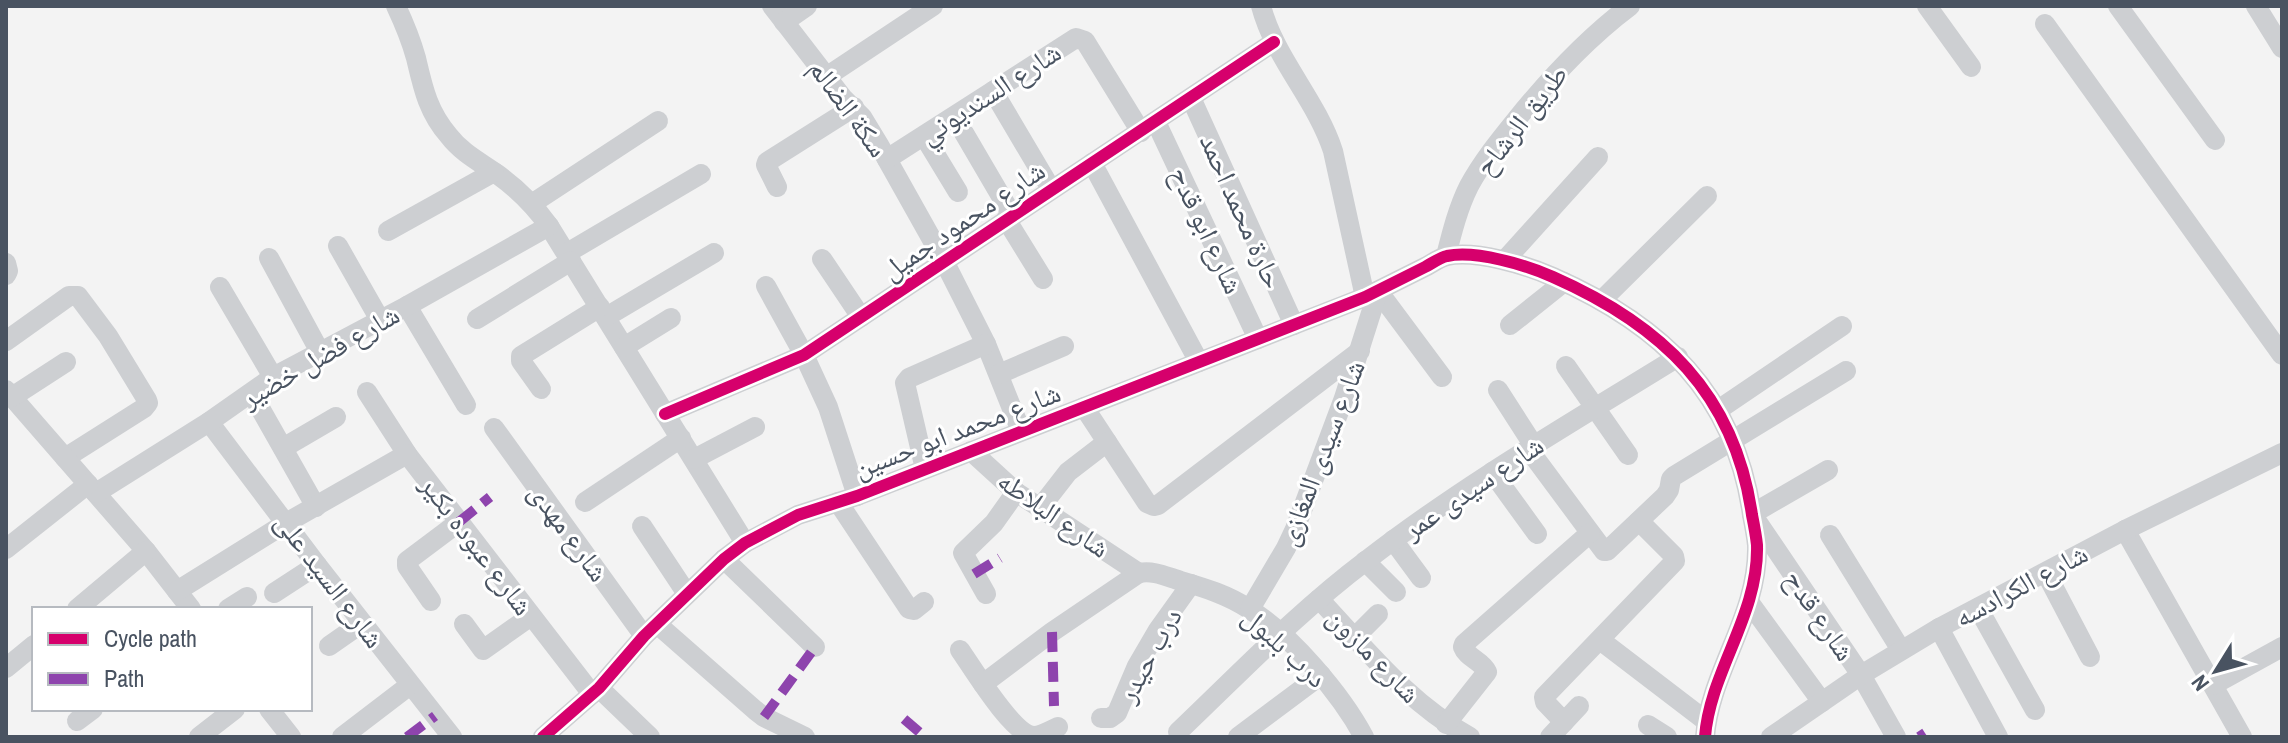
<svg xmlns="http://www.w3.org/2000/svg" width="2288" height="743" font-family="'Archivo Narrow','Noto Naskh Arabic',sans-serif">
<rect width="100%" height="100%" fill="#f3f3f3"/>
<g fill="none" stroke-linecap="round" stroke-linejoin="round">
<g stroke="#cdcfd2" stroke-width="20">
<path d="M396,6C404,23 411,40 416,58C423,88 428,112 449,136C462,153 480,162 497,174C518,189 534,205 549,226L745,543"/>
<path d="M772,6L843,98L862,117L879,145L944,261L986,344L1021,431"/>
<path d="M1261,6C1275,59 1316,99 1333,151L1365,297"/>
<path d="M1927,6L1971,67"/>
<path d="M2118,6L2215,140"/>
<path d="M2256,6L2282,48"/>
<path d="M784,22L807,6"/>
<path d="M2045,24L2282,355"/>
<path d="M826,77L933,6"/>
<path d="M993,91L1051,189"/>
<path d="M1191,98L1294,325"/>
<path d="M1156,122L1258,339"/>
<path d="M964,133L1012,215"/>
<path d="M924,136L958,192"/>
<path d="M887,159L1076,38L1085,41L1141,132"/>
<path d="M1092,163L1199,362"/>
<path d="M777,187L766,165L767,162L854,107"/>
<path d="M533,203L658,121"/>
<path d="M1006,219L1043,279"/>
<path d="M388,231L494,172"/>
<path d="M338,246L380,320"/>
<path d="M567,253L701,174"/>
<path d="M1446,256C1452,232 1458,208 1469,186C1482,162 1499,141 1516,120C1550,78 1586,39 1630,6"/>
<path d="M269,258L320,352"/>
<path d="M822,259L861,317"/>
<path d="M1505,260L1598,157"/>
<path d="M6,263L8,271L6,275"/>
<path d="M766,286L804,355L828,407L857,496"/>
<path d="M220,287L273,377"/>
<path d="M1378,291L1442,377"/>
<path d="M1601,301L1707,196"/>
<path d="M407,306L466,405"/>
<path d="M606,317L714,253"/>
<path d="M477,319L571,261"/>
<path d="M1510,325L1564,282"/>
<path d="M6,341L69,296H78L108,336L147,400L148,403L144,408L65,458"/>
<path d="M624,347L671,318"/>
<path d="M1566,366L1628,455"/>
<path d="M999,374L1064,346"/>
<path d="M541,389L521,361V356L600,307"/>
<path d="M6,390L146,551L191,609"/>
<path d="M1498,390L1534,446"/>
<path d="M367,392L407,454L592,694"/>
<path d="M252,394L316,507"/>
<path d="M12,397L66,362"/>
<path d="M1084,407L1147,503L1154,506L1158,505L1360,351"/>
<path d="M1718,410L1842,326"/>
<path d="M665,414L804,355L1274,42"/>
<path d="M209,422L317,565L452,737"/>
<path d="M494,428L644,636"/>
<path d="M283,448L336,417"/>
<path d="M1529,450L1604,551H1607L1665,496L1669,490L1671,479L1674,476L1846,371"/>
<path d="M971,451L1016,492L1139,573"/>
<path d="M694,459L755,427"/>
<path d="M925,469L905,383L909,378L986,344"/>
<path d="M1828,470L1752,514L1861,675L1896,737"/>
<path d="M1492,472L1537,534"/>
<path d="M96,493L209,422L273,377L407,306L549,226"/>
<path d="M585,502L681,438"/>
<path d="M838,502L909,609L914,610L924,602"/>
<path d="M1040,508L1068,472L1107,442"/>
<path d="M642,526L687,594"/>
<path d="M2125,530L2242,737"/>
<path d="M1830,535L1901,650"/>
<path d="M1393,540L1421,578"/>
<path d="M6,549L88,484"/>
<path d="M724,559L815,647"/>
<path d="M1365,561L1396,592"/>
<path d="M1139,573C1154,570 1167,577 1181,581C1205,588 1228,595 1249,609C1291,635 1341,694 1364,737"/>
<path d="M2046,573L2090,657"/>
<path d="M177,591L286,523L407,454"/>
<path d="M274,593L317,565"/>
<path d="M986,594L963,553L994,523L1016,492"/>
<path d="M1319,599C1366,649 1409,704 1470,737"/>
<path d="M431,601L407,566V561L459,522"/>
<path d="M1749,602L1822,702"/>
<path d="M1978,608L2035,710"/>
<path d="M77,609L146,551"/>
<path d="M228,609L247,597"/>
<path d="M1250,609L1286,548L1295,529L1344,398L1378,291"/>
<path d="M464,624L483,650L531,616"/>
<path d="M657,624L755,710L764,717L805,737"/>
<path d="M1939,628L1998,737"/>
<path d="M1355,637L1378,614"/>
<path d="M1600,640L1706,721"/>
<path d="M329,646L362,623"/>
<path d="M960,650C972,667 1013,735 1034,736C1041,736 1051,730 1058,727"/>
<path d="M6,668L34,645"/>
<path d="M983,684L1052,632L1139,573"/>
<path d="M2213,685L2282,647"/>
<path d="M599,688L650,737"/>
<path d="M269,709L291,737"/>
<path d="M1101,718H1110L1117,713L1137,666L1158,630L1191,584"/>
<path d="M77,721L93,709"/>
<path d="M1564,722L1545,702L1544,697L1675,561L1674,556L1639,521"/>
<path d="M1446,724L1487,672C1482,661 1467,658 1463,647L1464,644L1590,533"/>
<path d="M1648,725L1667,737"/>
<path d="M1178,732C1240,673 1299,611 1367,560C1465,484 1573,422 1678,357"/>
<path d="M199,737L235,709"/>
<path d="M342,737L410,685"/>
<path d="M543,737L599,688L644,636L724,559L745,543L798,515L857,496L1365,297C1385,287 1405,277 1425,267C1431,264 1439,258 1447,256C1476,250 1526,265 1553,277C1662,325 1735,394 1752,515C1754,525 1756,535 1757,545C1759,615 1710,671 1705,737"/>
<path d="M1238,737L1321,675"/>
<path d="M1550,737L1579,706"/>
<path d="M1771,737L1861,675L1939,628L2125,530L2282,453"/>
</g>
<g stroke="#8e44ad" stroke-width="10" stroke-dasharray="20 10" stroke-linecap="butt">
<path d="M459,522L490,497"/>
<path d="M974,574L1000,558"/>
<path d="M1052,632L1054,706"/>
<path d="M764,717L815,647"/>
<path d="M904,719L925,737"/>
<path d="M407,737L435,716"/>
<path d="M1919,737L1925,733"/>
</g>
<defs>
<g id="cycleway">
<path d="M665,414L804,355L1274,42"/>
<path d="M543,737L599,688L644,636L724,559L745,543L798,515L857,496L1365,297C1385,287 1405,277 1425,267C1431,264 1439,258 1447,256C1476,250 1526,265 1553,277C1662,325 1735,394 1752,515C1754,525 1756,535 1757,545C1759,615 1710,671 1705,737"/>
</g>
</defs>
<use href="#cycleway" stroke="#fff" stroke-width="17"/>
<use href="#cycleway" stroke="#d6006c" stroke-width="12"/>
</g>
<g text-anchor="middle" stroke-width="6" stroke-linejoin="round" paint-order="stroke">
<g font-size="28" fill="#495361" stroke="#fff">
<text transform="translate(990 93) rotate(-33)" y="10">شارع السنديوني</text>
<text transform="translate(849 108) rotate(54)" y="10">سكة الضالم</text>
<text transform="translate(1521 120) rotate(-52)" y="10">طريق الرشاح</text>
<text transform="translate(1242 211) rotate(66)" y="10">حارة محمد احمد</text>
<text transform="translate(963 220) rotate(-34)" y="10">شارع محمود جميل</text>
<text transform="translate(1207 230) rotate(65)" y="10">شارع ابو قدح</text>
<text transform="translate(320 356) rotate(-30)" y="10">شارع فضل خضير</text>
<text transform="translate(957 430) rotate(-21)" y="10">شارع محمد ابو حسين</text>
<text transform="translate(1321 453) rotate(-69)" y="10">شارع سيدى المغازى</text>
<text transform="translate(1473 487) rotate(-34)" y="10">شارع سيدى عمر</text>
<text transform="translate(1054 514) rotate(35)" y="10">شارع البلاطه</text>
<text transform="translate(569 532) rotate(54)" y="10">شارع مهدى</text>
<text transform="translate(477 545) rotate(53)" y="10">شارع عبوده بكير</text>
<text transform="translate(330 580) rotate(53)" y="10">شارع السيد على</text>
<text transform="translate(2021 585) rotate(-28)" y="10">شارع الكرادسه</text>
<text transform="translate(1820 615) rotate(56)" y="10">شارع قدح</text>
<text transform="translate(1285 647) rotate(43)" y="10">درب بلبول</text>
<text transform="translate(1149 655) rotate(-61)" y="10">درب حيدر</text>
<text transform="translate(1374 655) rotate(46)" y="10">شارع مازون</text>
</g>
</g>
<rect width="2288" height="743" fill="none" stroke="#495361" stroke-width="16"/>
<rect x="32" y="607" width="280" height="104" fill="#ffffff" stroke="#b6bac0" stroke-width="2"/>
<rect x="48" y="633" width="40" height="12" fill="#d6006c" stroke="#b6bac0" stroke-width="2"/>
<text x="104" y="647" font-size="24" fill="#495361">Cycle path</text>
<rect x="48" y="673" width="40" height="12" fill="#8e44ad" stroke="#b6bac0" stroke-width="2"/>
<text x="104" y="687" font-size="24" fill="#495361">Path</text>
<g transform="translate(2216 671) rotate(233)" stroke="#ffffff" stroke-width="6" paint-order="stroke">
<path d="M0-6L14 30L0 20L-14 30Z" fill="#495361"/>
<text y="-12" font-size="22" font-weight="bold" text-anchor="middle" fill="#495361">N</text>
</g>
</svg>
